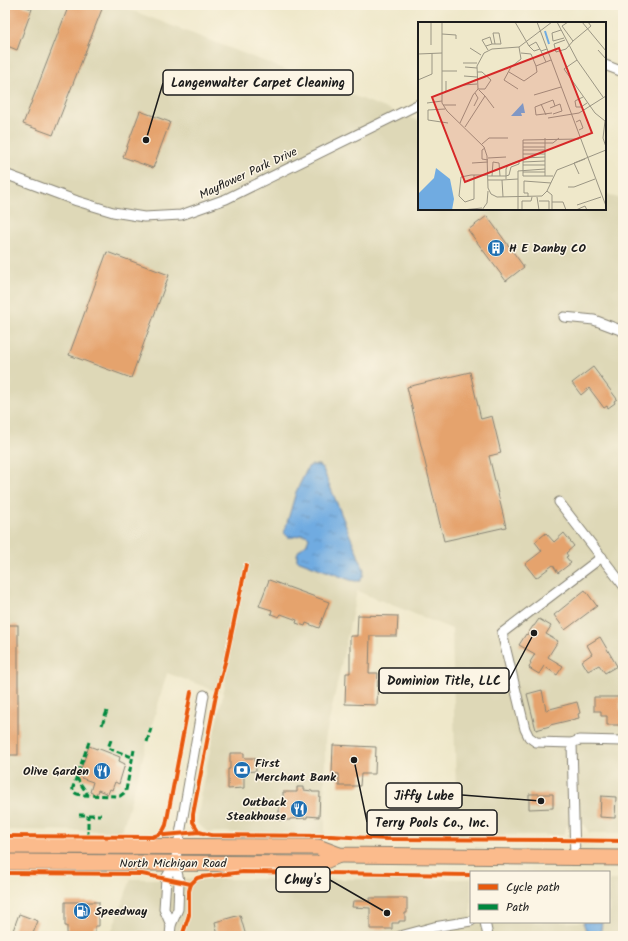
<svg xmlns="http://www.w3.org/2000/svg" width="628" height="941" font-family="Kalam,sans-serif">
<defs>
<pattern id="water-ripples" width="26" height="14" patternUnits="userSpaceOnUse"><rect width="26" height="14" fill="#70abe1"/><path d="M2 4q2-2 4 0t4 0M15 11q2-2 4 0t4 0" fill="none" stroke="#5b8ab6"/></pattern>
</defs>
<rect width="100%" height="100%" fill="#fcf5e5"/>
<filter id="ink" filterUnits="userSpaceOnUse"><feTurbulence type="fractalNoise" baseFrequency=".025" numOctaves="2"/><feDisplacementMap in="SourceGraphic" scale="8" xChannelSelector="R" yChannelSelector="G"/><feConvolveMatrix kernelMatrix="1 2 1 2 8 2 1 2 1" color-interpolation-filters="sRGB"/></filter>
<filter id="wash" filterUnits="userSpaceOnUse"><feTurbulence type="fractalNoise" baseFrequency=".012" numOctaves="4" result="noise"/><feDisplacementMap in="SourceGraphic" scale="16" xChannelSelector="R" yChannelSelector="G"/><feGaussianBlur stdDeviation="0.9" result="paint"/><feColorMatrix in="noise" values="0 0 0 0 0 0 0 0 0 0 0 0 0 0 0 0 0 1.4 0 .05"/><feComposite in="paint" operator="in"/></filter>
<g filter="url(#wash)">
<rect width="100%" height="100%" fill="#efe8ca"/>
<g fill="#ded8b7">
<path d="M5,5H118L419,121V209H605V193L623,200V833H589L584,824H568L563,835H457L452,629L357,591L325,740V834L208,832L197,824L201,797L200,796L226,680L222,679L219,692L167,673L122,831L5,830Z"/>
<path d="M131,879H471V922H609V880H623V936H110Z"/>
</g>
<g fill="url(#water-ripples)" stroke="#46647e">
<path d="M312,465H319L323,469L325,474L364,570L363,576L360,581H355L350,580L297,560C296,549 301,550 307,543C307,542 309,538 309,537C302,531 296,539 288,537L284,533L296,492L308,467Z"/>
<path d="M583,922H602L600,936H588Z"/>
</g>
<g id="blocks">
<g fill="#e5a36d">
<path d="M5,5H21L32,9L17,50L5,45Z"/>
<path d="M69,5H91L102,9L53,135L23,124Z"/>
<path d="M140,111L170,122L153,168L123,157Z"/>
<path d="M487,216L524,267L506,281L468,230Z"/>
<path d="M107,252L169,275L131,378L69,355Z"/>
<path d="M593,367L617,399L614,401L615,403L608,408L607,406L604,408L589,388L581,395L572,383Z"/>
<path d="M470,372L481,419L492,416L501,453L489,456L506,527L444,541L407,387Z"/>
<path d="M546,533L554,542L564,533L574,546L566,553L568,556L566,557L571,563L558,573L553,565L536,578L525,564L542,551L535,542Z"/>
<path d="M269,580L329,602L319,628L306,623L305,626L296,623L297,620L281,614L279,617L271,614L272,610L259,606Z"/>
<path d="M585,590L597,606L565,630L554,615Z"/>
<path d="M358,615L398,616L397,636H370L369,673H378L377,705L345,704L346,673H350V636H357Z"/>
<path d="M539,619L551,626L546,634L558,641L548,657L563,666L557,675L544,666L539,674L529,668L531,663L530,662L535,654L519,645L526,634L527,635L533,626H534Z"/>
<rect x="5" y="625" width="13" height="130"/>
<path d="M600,637L617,666L605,673L599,665L588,671L582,661L592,654L587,645Z"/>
<path d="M542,690L546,710L577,702L580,713L578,714L579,718L550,725V726L536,730L527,694Z"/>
<path d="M594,697H620V710H623V725H607V716H601V711H594Z"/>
<path d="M333,745L376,747L375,774H361L360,786H339V774L332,773Z"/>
<path d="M89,746L97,749V748L120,757L119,761L125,764L119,784L115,782L112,790L110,789L108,794L98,790L96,795L90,792L93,782L81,778L82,777L79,775Z"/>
<path d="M230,753H244V758H255L256,771L244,772V788L228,789V769H230Z"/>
<path d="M297,787H304V790L312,791V792H320L319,817L307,816V818L290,819V820H279V803H283V792H297Z"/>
<path d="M529,794H553V808L529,809Z"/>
<path d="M601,796L616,797L615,818L600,817Z"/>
<path d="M370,898H407V913H405V921H399V923H392V929H370V908L352,907L353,901H370Z"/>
<path d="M65,902H99V926H95V936H67V926H65Z"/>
<path d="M19,914L38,921L32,936H11Z"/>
<path d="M240,915L246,936H218L215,922Z"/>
</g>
</g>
</g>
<g filter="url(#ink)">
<use href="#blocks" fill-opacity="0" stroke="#868273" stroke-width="1"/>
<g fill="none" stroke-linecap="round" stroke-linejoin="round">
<defs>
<g id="street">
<path d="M605,65L623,72"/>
<path d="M5,174L77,201L113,212L144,217L181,215L226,199L419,104"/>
<path d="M564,317L594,320L623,331"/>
<path d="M559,502L623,585"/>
<path d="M572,743L536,742L529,737L525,729L502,633L602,557"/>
<path d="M575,858L572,743L579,740L623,741"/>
<path d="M485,922L488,936"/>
<path d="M171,925L164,909L166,878L175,863L204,695"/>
<path d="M170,936L171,925L178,909L179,881L175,863"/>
<path d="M400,936L434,927L471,921"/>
</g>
<g id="primary">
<path d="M5,846L318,847L339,855L623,858"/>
<path d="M5,862L318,864L339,855"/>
</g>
</defs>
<use href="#street" stroke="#868273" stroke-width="11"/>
<use href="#primary" stroke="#868273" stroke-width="17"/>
<use href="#street" stroke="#fff" stroke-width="9"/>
<use href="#primary" stroke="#fbbb8c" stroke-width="15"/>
<g stroke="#00873e" stroke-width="3" stroke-dasharray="6 3" stroke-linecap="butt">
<path d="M102,725L107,711"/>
<path d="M111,740L108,748L132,757"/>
<path d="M89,742L73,787C72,792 75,794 81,795L120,796L124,793L126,790L134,750"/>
<path d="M147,742L151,728"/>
<path d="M76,777L88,795"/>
<path d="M79,815H101"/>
<path d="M88,837V815"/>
</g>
<defs>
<g id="cycleway">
<path d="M162,832L164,829L166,825L191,692"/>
<path d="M199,832L193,822V814L216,695L226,659L246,565"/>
<path d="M5,836L152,837L158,835L162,832L165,835L199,832L211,835L331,836L387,839L557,840L623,841"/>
<path d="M5,873L142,874L191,884L197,878L201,877L243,872L471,875"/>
<path d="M182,936L189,915V891L191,884"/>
</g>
</defs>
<use href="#cycleway" stroke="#fcf5e5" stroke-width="6"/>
<use href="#cycleway" stroke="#e8590c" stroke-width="4"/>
</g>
</g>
<defs>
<symbol id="building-disc" viewBox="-11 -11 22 22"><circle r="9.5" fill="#1f6fb2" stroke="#fcf5e5"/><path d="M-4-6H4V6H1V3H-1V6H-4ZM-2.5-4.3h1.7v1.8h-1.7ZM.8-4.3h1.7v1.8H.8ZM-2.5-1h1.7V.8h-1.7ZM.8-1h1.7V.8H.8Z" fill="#fff"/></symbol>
<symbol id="bank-disc" viewBox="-11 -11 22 22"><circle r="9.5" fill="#1f6fb2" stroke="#fcf5e5"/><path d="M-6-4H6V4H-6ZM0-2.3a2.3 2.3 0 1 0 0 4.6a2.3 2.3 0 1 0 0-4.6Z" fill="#fff"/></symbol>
<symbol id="restaurant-disc" viewBox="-11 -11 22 22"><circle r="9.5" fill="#1f6fb2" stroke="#fcf5e5"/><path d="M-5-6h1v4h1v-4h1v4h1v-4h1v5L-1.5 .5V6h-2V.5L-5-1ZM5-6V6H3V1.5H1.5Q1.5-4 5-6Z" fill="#fff"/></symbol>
<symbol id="fuel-disc" viewBox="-11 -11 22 22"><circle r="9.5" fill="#1f6fb2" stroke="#fcf5e5"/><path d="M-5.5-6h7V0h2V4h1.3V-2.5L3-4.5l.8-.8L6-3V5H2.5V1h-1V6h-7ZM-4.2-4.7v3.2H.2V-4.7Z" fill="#fff"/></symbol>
</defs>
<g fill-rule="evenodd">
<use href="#building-disc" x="486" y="238" width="20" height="20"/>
<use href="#bank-disc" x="232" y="760" width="20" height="20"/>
<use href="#restaurant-disc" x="92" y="761" width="20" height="20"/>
<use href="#restaurant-disc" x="289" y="799" width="20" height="20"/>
<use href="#fuel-disc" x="72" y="901" width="20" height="20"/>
</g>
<g text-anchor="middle" stroke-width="3" stroke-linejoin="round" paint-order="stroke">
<g font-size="12" fill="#1c1c1c" stroke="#fcf5e5">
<text transform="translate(248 173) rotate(-25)" y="4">Mayflower Park Drive</text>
<text x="173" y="867">North Michigan Road</text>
</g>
<g font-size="12" font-weight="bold" fill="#1c1c1c" stroke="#fcf5e5" text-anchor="start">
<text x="509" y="252">H E Danby CO</text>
<text x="255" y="767">First<tspan x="255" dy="14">Merchant Bank</tspan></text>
<text x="89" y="775" text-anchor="end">Olive Garden</text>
<text x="286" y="806" text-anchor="end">Outback<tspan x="286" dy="14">Steakhouse</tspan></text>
<text x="95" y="915">Speedway</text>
</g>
</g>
<g transform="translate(418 22)">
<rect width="188" height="188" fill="#efe8ca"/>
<path d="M105,81L107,91H103L104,94H93ZM18,146L32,157L36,177L34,188H0V172L16,156Z" fill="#70abe1"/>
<path fill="none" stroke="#70abe1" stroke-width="2" d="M127,9L131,22"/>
<path fill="none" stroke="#9b9684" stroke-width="1" d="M24,0V81L29,89L66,125L69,134L70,166L73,172L79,175L124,174L129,169L139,148L167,137M97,0L111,24L118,20L123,29L129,27M119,0L188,184M139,0L159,38L146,47L177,91L187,99L185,116L188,125M150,0L144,4L155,19L173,4L170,0M164,0L188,29M143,8L134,11L135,19L146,16M24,12L38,13V17M147,18L136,22L138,30L148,27L155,19M74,22H83L81,11H75L77,22M13,23V0M68,24L74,22L72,15L64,18L70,28M111,24L116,29L122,27M52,26L63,33M180,28L188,37M123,29L128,40M103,31L113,32L118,44L133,38M0,32L24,31M159,38L185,75M45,41H59M47,45L59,46M24,49H39M91,50L106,59L119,50L118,44M46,54L59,55M0,58L14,52V31M45,63L59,62M60,67L59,44L66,31L74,27L101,25L134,0M100,67L86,58L93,45L103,37L101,25M24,71L28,70V59M116,73L143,65M67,74L76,86M165,75L157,79L158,85H163L169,81M9,81L24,79M123,82L128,93M25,83H38M56,84L60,76L57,71M132,86L142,82L144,89L135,92M27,87L10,88V98L30,101M134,91L118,93L117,85L135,78L137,84M130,96L161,91L188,74M158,100L162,98L165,106L161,108M42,101L55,73L60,67H67L73,58L64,50H59M47,105L67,74L61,68M127,116V154H135M105,121H135L141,116M64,122L71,116H90M105,125H127M67,126L64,128V137L70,138M105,128H127M105,132H127M70,136L88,135M105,136L127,135M105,140L127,139M54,141L70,140M156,141L188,128M156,141L161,152M105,143H127M105,150H127M56,153V177L47,180L41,174L43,155L53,153H70M70,154H88L91,153L93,145L101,142V139L90,143L88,147V157M74,154L75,140L81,141L82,154M127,154H105V118L161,117M70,158H84L85,175M84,158L100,157M150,165H156L177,157M129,169L134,173V188M110,175V171H106V159L133,161M119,175L121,188M121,179H131V188M134,180H145L148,188M159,183L183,175M44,188L64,186M64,188L69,181L70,169M80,188H93M100,188V149L127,147M104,188V179H113L114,175M158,188L167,184L169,188"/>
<path fill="#d62828" fill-opacity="0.15" stroke="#d62828" stroke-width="2" d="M141,26L174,111L47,160L14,75Z"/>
<rect width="188" height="188" fill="none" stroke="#1c1c1c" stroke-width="2"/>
</g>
<path fill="none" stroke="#1c1c1c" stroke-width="1.5" d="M146 140L163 83M534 633L509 680M541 801L462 795M354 760L367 822M387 913L330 880"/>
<g fill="#1c1c1c" stroke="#fcf5e5" stroke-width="1.5">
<circle cx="146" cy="140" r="4"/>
<circle cx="534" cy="633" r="4"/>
<circle cx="541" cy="801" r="4"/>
<circle cx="354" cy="760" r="4"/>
<circle cx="387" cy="913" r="4"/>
</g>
<g fill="#fcf5e5" stroke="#1c1c1c" stroke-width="1.5">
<rect x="163" y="70" width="190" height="25" rx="4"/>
<rect x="379" y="668" width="130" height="25" rx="4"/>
<rect x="386" y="783" width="76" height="25" rx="4"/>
<rect x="367" y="810" width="130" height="25" rx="4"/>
<rect x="276" y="867" width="54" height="25" rx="4"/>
</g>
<g font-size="13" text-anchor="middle" font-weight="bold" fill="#1c1c1c">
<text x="258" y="87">Langenwalter Carpet Cleaning</text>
<text x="444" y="685">Dominion Title, LLC</text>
<text x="424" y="800">Jiffy Lube</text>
<text x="432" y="827">Terry Pools Co., Inc.</text>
<text x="303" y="884">Chuy's</text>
</g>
<rect width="628" height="941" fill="none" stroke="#fcf5e5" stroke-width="20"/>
<rect x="470" y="871" width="140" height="52" fill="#fcf5e5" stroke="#a29e95"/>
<rect x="478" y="884" width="20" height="6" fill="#e8590c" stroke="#a29e95"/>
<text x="506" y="891" font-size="12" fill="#1c1c1c">Cycle path</text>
<rect x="478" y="904" width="20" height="6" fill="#00873e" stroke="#a29e95"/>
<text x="506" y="911" font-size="12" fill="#1c1c1c">Path</text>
</svg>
